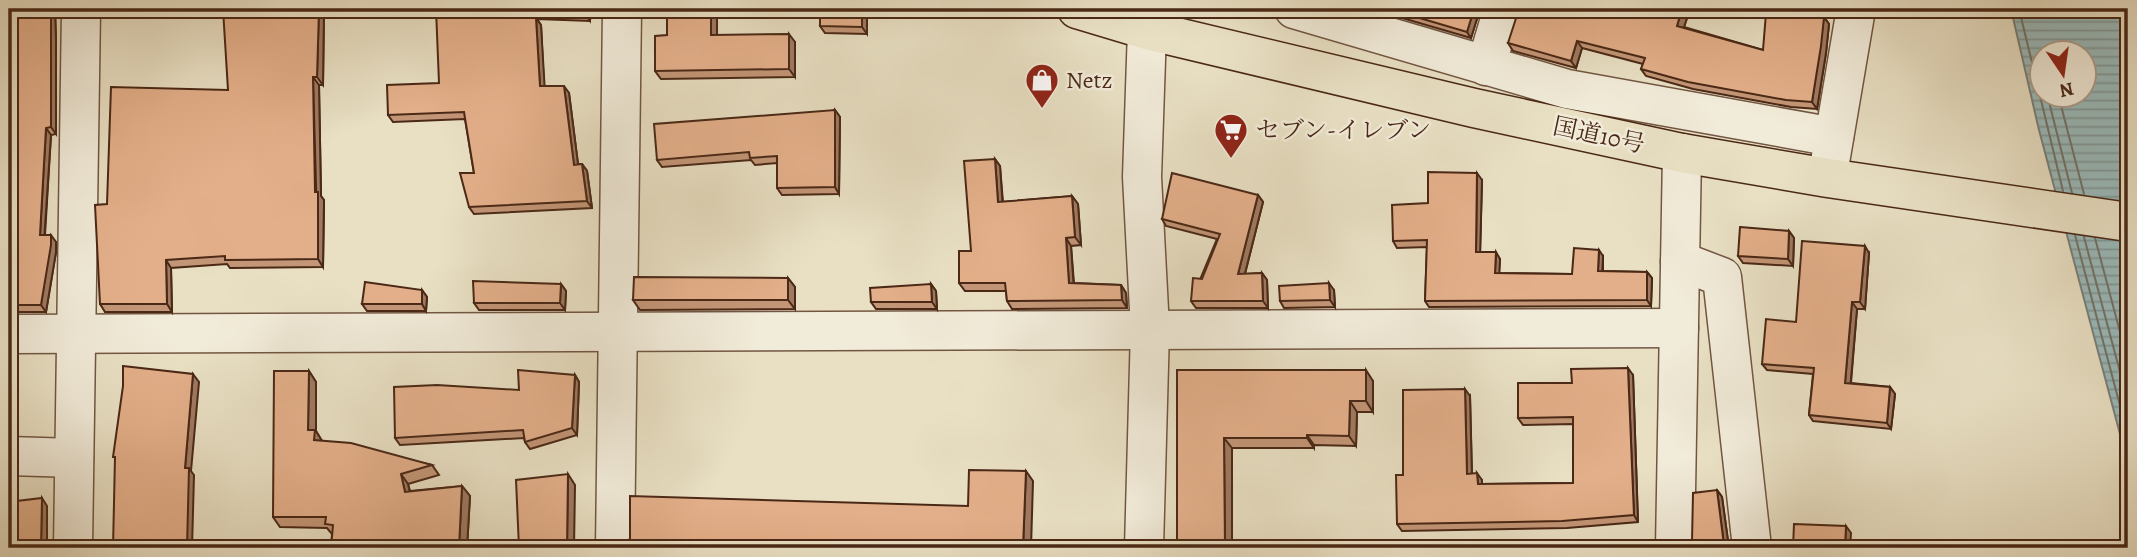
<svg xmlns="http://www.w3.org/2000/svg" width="2137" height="557" font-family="Alegreya,'Noto Serif JP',serif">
<defs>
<pattern id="water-rules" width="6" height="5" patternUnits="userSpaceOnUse" patternTransform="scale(1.75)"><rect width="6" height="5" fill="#9abbbc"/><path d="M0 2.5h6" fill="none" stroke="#809898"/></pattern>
</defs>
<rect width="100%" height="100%" fill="#e9e0c4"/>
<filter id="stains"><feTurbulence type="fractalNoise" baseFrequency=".00286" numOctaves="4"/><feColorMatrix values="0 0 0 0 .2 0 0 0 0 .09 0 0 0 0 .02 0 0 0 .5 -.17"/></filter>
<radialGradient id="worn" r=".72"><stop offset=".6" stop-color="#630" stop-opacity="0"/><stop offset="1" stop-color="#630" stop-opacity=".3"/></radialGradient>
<path fill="url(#water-rules)" stroke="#7a807a" stroke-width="2" fill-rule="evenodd" d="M2011,9H2128V464L2039,130ZM2042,52H2084V94H2042Z"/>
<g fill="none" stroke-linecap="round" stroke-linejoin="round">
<g stroke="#727269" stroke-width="2">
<path d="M2019,9L2063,191"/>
<path d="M2047,94L2072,193"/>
<path d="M2058,94L2084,194"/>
<path d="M2075,235L2128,436"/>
<path d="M2084,237L2128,402"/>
<path d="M2095,238L2128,362"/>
</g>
<defs>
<g id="minor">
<path d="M1294,9L1567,89L1834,137"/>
<path d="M1486,66L1503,9"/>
<path d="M1830,162L1856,9"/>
<path d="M1680,261L1722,277L1752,548"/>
<path d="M9,334L1679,328"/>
<path d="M9,456L74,458"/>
<path d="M73,548L81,9"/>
<path d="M615,548L622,9"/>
<path d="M1144,548L1150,329L1142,177L1147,30"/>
<path d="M1675,548L1682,153"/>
</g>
<path id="highway" d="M1077,9L1147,30L1474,108L1682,153L1828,178L2128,222"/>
</defs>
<use href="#minor" stroke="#725642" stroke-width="41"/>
<use href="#highway" stroke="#4a2816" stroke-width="41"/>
<use href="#minor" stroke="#f1ebd9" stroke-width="38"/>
<use href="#highway" stroke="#e9e0c4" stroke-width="38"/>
</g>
<g fill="#c39677" stroke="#4a2816" stroke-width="2">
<path d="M9,9H55L56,41V134L51,135L45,235L56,242V252L46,312H9Z"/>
<path d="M324,9L323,85H319L321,196L324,200L323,267L230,268L227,264L171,268L172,312H105L100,304L228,90Z"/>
<path d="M591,9L590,21L537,19L541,25L544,86L569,93L578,164H582L587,171L592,208L474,214L469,207L474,173L465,119L393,122L388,115L439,83L518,16L514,12Z"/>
<path d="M667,9H717V35L795,42V77L661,79L655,71L667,35Z"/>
<path d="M867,9V34L825,33L820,26Z"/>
<path d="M1371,9H1480L1471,38Z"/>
<path d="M1690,9L1684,27L1763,50L1824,17L1829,24L1826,53L1817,109L1791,107L1693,89L1646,76L1641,69L1643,64L1582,48L1576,68L1513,51L1508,43Z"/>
<path d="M835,110L840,117L839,194L782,195L777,188V163L755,165L751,160L662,167L657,160Z"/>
<path d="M995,159L1000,166L1003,202L1072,196L1078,204L1081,245L1071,246L1074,283L1121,285L1126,293L1127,308L1012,309L1007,301L1006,291H965L959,283L971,251Z"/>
<path d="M1482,180L1480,252L1500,259L1499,273L1572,274L1603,256V271L1647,272L1652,278L1651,306L1429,307L1425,301L1427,247L1397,248L1393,241L1428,203Z"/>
<path d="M1258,195L1263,202L1245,274L1262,273L1267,280L1268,308H1196L1191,301L1217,239L1166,226L1162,219Z"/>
<path d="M1789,231L1794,238L1793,266L1743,263L1738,256Z"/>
<path d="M1869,253L1865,309H1857L1851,383L1890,387L1895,394L1891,429L1813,421L1809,415L1813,374L1767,370L1762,364L1796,322Z"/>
<path d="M788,278L795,287V309L640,310L633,300Z"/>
<path d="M561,284L566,291L565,310H479L474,303Z"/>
<path d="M931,284L936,291L937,309H876L871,302Z"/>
<path d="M422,290L427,297L426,311H367L362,304Z"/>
<path d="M1334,290L1335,307L1284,308L1280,301Z"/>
<path d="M1177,370L1373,381V412H1357L1356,446L1314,445V448H1232V548H1177Z"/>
<path d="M309,371L316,382V431L322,441L432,465L439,475L408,484L410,491L462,486L470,496L467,548H331L332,534L327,528L280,527L273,517Z"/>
<path d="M575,375L579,382L577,435L530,449L525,442L524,438L400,445L395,438L519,390Z"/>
<path d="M1633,375L1638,522L1567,528L1402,531L1397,524L1403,475L1470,396L1472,473L1482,480V484L1573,483V424L1523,425L1518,418L1572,383Z"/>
<path d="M1717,490L1722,497L1729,548H1690Z"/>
</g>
<g fill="#9f7a61" stroke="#4a2816" stroke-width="2">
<path d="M51,9H55L56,41V134L51,127Z"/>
<path d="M319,9H324L323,85L317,77Z"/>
<path d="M585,9H591L590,21L585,14Z"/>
<path d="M711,9H717V43L711,35Z"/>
<path d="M862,9H867V34L862,27Z"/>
<path d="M1474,9H1480L1471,38L1467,32Z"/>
<path d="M1682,9H1690L1682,33L1677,26Z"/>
<path d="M1824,17L1829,24L1826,53L1817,109L1812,102Z"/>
<path d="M536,18L541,25L545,93L540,86Z"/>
<path d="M789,34L795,42V77L789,69Z"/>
<path d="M1577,41L1582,48L1576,68L1571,61Z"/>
<path d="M313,77L319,85L321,196L324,200L323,267L318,259Z"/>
<path d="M564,86L569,93L579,172L574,165Z"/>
<path d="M835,110L840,117L839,194L835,187Z"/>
<path d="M46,128L51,135L44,242L40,235Z"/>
<path d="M995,159L1000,166L1003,210L998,202Z"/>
<path d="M582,164L587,171L592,208L587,201Z"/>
<path d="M1477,173L1482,180L1480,258L1476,252Z"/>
<path d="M1258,195L1263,202L1243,281L1238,274Z"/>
<path d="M1072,196L1078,204L1081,245L1075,237Z"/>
<path d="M1789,231L1794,238L1793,266L1788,259Z"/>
<path d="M51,235L56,242V252L46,312L41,305Z"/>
<path d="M1066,238L1071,246L1074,291L1069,283Z"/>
<path d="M1865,246L1869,253L1865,309L1860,302Z"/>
<path d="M1599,250L1603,256L1602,277L1598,271Z"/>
<path d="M1496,252L1500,259L1499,279L1495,273Z"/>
<path d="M166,260L171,268L172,312L167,304Z"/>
<path d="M1647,272L1652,278L1651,306L1647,300Z"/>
<path d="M1262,273L1267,280L1268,308L1263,301Z"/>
<path d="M788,278L795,287V309L788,300Z"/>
<path d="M1329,283L1334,290L1335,307L1330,300Z"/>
<path d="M561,284L566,291L565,310L560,303Z"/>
<path d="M931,284L936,291L937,309L932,302Z"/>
<path d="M1121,285L1126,293L1127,308L1122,300Z"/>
<path d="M422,290L427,297L426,311L422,304Z"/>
<path d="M1852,302L1857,309L1850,390L1845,383Z"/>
<path d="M1628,368L1633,375L1638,522L1634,515Z"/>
<path d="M1366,370L1373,381V412L1366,401Z"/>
<path d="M309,371L316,382V431L322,441V451L308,430Z"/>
<path d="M193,374L199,382L191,471L194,475L192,548H187L185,468Z"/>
<path d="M575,375L579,382L577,435L572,428Z"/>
<path d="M1890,387L1895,394L1891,429L1887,423Z"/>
<path d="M1465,389L1470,396L1472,480L1467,474Z"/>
<path d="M1350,401L1357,412L1356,446L1349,436Z"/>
<path d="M1307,435L1314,445V448L1307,438Z"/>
<path d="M1224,438L1232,448V548H1225Z"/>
<path d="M1026,471L1033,481L1031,548H1023Z"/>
<path d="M1477,473L1482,480V491L1478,484Z"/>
<path d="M401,474L408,484L412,502L405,492Z"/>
<path d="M568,474L575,485L574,548H567Z"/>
<path d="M462,486L470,496L467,548H459Z"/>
<path d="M1717,490L1722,497L1729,548H1727L1724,545Z"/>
<path d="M42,498L47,506V548H41Z"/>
<path d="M1846,526L1851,533L1850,548H1845Z"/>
</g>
<g fill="#e3af8a" stroke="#4a2816" stroke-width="2">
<path d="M9,9H51V127L46,128L40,235H51V245L41,305H9Z"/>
<path d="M223,9H319L317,77H313L315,192H318V259L225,260V256L166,260L167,304H100L95,205L107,204L111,87L228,90Z"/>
<path d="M436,9L536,18L540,86H564L574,165L582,164L587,201L469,207L460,173H474L464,112L388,115L387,85L439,83Z"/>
<path d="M515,9H585V14L514,12Z"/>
<path d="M667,9H711V35L789,34V69L655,71V36L667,35Z"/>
<path d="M820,9H862V27L820,26Z"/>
<path d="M1389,9H1474L1467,32Z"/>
<path d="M1519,9H1682L1677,26L1763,50L1766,13L1824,17L1821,46L1812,102L1786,100L1688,82L1641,69L1645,58L1577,41L1571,61L1508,43Z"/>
<path d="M835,110V187L777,188V156L750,158L749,152L657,160L654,124Z"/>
<path d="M995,159L998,202L1072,196L1075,237L1066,238L1069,283L1121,285L1122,300L1007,301L1005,283H959V251H971L964,161Z"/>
<path d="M1428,172L1477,173L1476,252H1496L1495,273L1572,274L1574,248L1599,250L1598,271L1647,272V300L1425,301L1427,240L1393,241L1392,205L1428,203Z"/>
<path d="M1172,173L1258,195L1238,274L1262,273L1263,301H1191L1193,278L1202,279L1220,234L1162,219Z"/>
<path d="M1740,227L1789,231L1788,259L1738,256Z"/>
<path d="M1802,241L1865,246L1860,302H1852L1845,383L1890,387L1887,423L1809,415L1814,368L1762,364L1766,319L1796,322Z"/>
<path d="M634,277L788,278V300H633Z"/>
<path d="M473,281L561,284L560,303H474Z"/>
<path d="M365,282L422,290V304H362Z"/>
<path d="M1329,283L1330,300L1280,301L1279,286Z"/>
<path d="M931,284L932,302H871L870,288Z"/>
<path d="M123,366L193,374L185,468H189L187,548H113L115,457H113L123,386Z"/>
<path d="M1628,368L1634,515L1562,521L1397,524L1396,475H1403V390L1465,389L1467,474L1477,473L1478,484L1573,483V417L1518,418V383H1572L1571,369Z"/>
<path d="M518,370L575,375L572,428L525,442L523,430L395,438L394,387L437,385L519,390Z"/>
<path d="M1177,370H1366V401H1350L1349,436L1307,435V438H1224L1225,548H1177Z"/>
<path d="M274,371H309L308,430H315L314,440L351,443L432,465L401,474L405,492L462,486L459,548H331L333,525L325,524L326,517H273Z"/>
<path d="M969,470L1026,471L1023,548H626L630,538V496L968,506Z"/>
<path d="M568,474L567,548H519L516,480Z"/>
<path d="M1717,490L1724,545L1702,548H1690L1692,541L1693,493Z"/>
<path d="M42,498L41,548H9V502Z"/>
<path d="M1794,524L1846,526L1845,548H1793Z"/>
</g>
<defs>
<symbol id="shop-pin" viewBox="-11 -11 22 30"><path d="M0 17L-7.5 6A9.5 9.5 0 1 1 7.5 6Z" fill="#8f2418" stroke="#f1ebd9"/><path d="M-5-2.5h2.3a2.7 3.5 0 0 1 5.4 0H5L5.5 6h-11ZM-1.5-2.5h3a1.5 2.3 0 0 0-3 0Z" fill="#fff"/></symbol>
<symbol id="supermarket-pin" viewBox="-11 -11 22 30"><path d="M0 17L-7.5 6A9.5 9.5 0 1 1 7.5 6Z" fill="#8f2418" stroke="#f1ebd9"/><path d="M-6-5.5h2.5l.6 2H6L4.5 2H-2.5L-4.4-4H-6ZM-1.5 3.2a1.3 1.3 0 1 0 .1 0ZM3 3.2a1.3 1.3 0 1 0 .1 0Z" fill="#fff"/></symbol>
</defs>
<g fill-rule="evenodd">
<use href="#shop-pin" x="1023" y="61" width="38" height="52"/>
<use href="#supermarket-pin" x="1212" y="111" width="38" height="52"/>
</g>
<g text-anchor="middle" stroke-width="5" stroke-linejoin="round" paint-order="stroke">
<g font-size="24" fill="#4a2816" stroke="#f1ebd9" text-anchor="start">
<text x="1066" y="88">Netz</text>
<text x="1256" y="138">セブン-イレブン</text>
</g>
<g font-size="24" fill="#4a2816" stroke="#f1ebd9">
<text transform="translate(1599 135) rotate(12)" y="8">国道10号</text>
</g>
</g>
<rect width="2137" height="557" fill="none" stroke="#e9e0c4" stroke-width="35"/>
<rect x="10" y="10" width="2116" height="536" fill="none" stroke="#4a2816" stroke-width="3.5"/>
<rect x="18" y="18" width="2102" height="522" fill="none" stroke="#4a2816" stroke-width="2"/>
<g transform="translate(2063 74) rotate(167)"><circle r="33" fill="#f1ebd9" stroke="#ae9d8b" stroke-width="2"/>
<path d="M0-5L12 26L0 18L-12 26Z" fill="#8f2418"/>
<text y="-10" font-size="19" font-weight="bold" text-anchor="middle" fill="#4a2816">N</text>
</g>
<rect width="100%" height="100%" filter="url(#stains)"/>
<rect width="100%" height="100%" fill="url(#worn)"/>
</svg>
